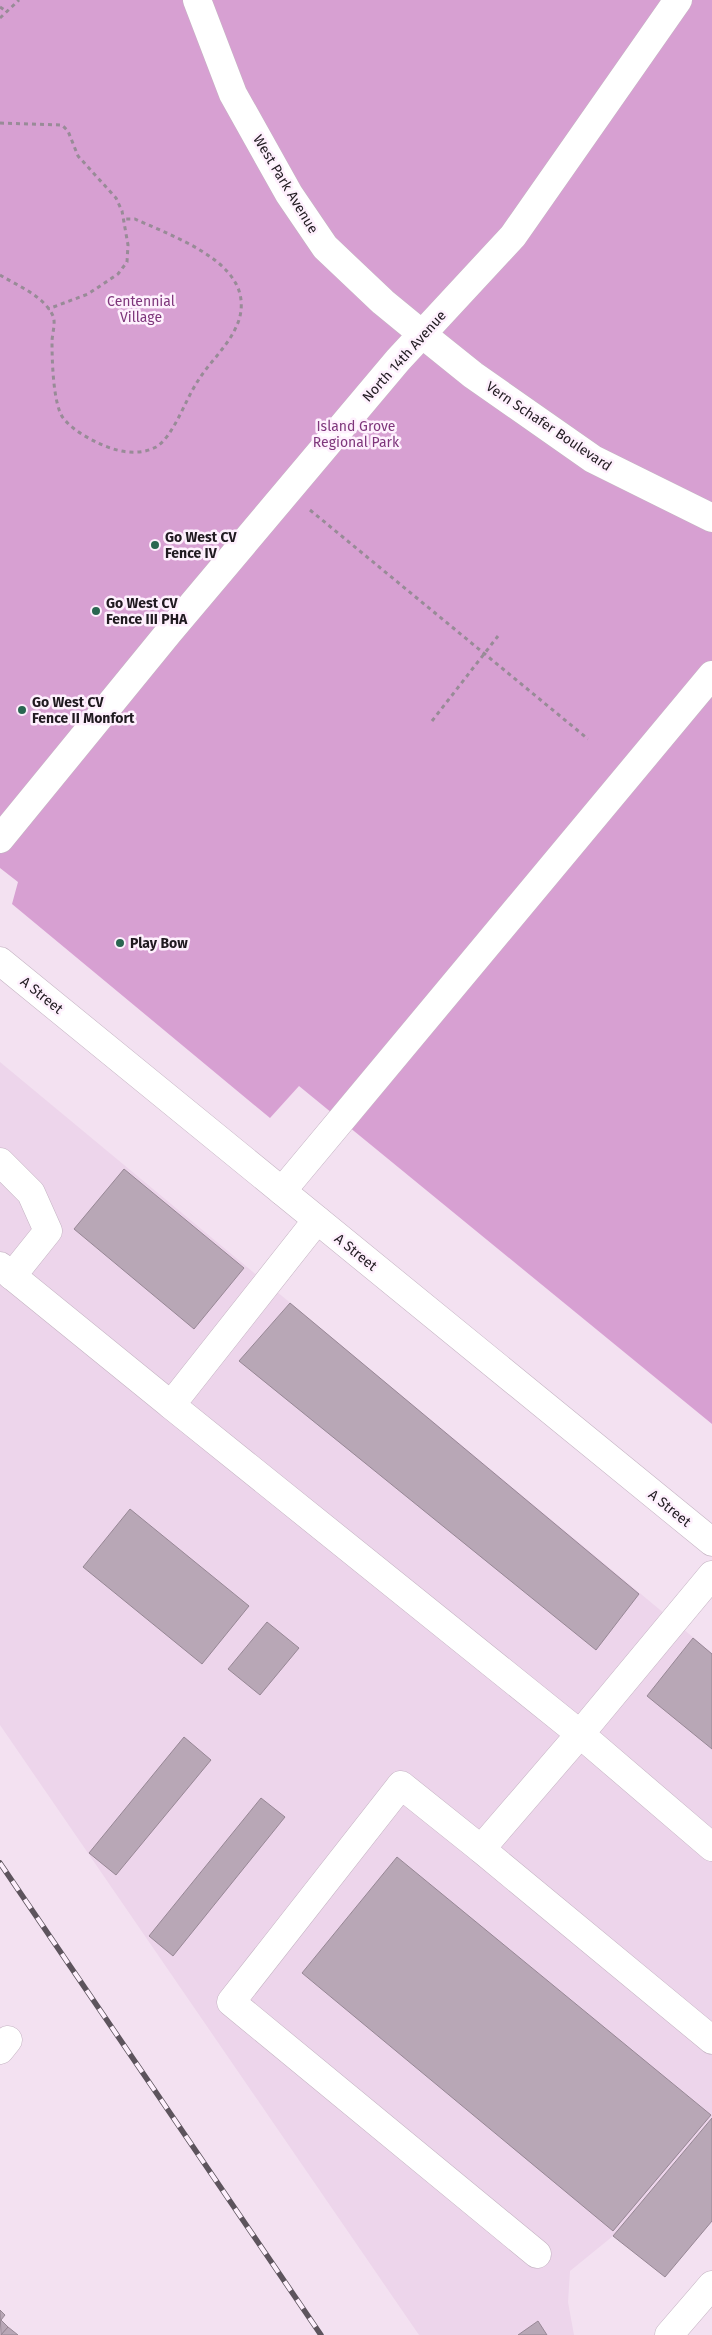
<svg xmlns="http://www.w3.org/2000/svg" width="712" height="2335" font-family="'Fira Sans',sans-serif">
<rect width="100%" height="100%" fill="#f3e1f1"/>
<path fill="#edd5eb" d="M0,1062L712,1653V2118L613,2236L570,2271L568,2302L574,2335H419L0,1725Z"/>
<path fill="#d7a0d2" d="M0,0H712V1424L299,1086L270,1118L12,904L18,882L0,868Z"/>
<g fill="#b8a7b6" stroke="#978795">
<path d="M124,1169L244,1268L194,1329L74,1229Z"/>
<path d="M290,1303L639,1594L596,1650L239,1361Z"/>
<path d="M130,1509L249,1606L202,1664L83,1567Z"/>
<path d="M267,1622L299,1648L260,1695L228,1669Z"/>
<path d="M693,1638L712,1654V1749L647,1696Z"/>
<path d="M184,1737L211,1760L116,1875L89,1853Z"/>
<path d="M261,1798L285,1817L173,1956L149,1936Z"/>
<path d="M397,1857L711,2115L613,2231L302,1973Z"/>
<path d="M712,2118V2221L665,2277L613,2236Z"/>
<path d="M0,2310L5,2315L1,2320L8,2327L1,2335Z"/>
<path d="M538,2321L547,2335H518Z"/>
<path d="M8,2327L18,2335H1Z"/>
</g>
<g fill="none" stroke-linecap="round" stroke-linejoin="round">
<defs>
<g id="minor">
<path d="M197,0L233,94L289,194L325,247L383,302L422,334L473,375L593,459L712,518"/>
<path d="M0,839L169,632L398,360L513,236L678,0"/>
<path d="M0,961L712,1542"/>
<path d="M0,1162L31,1193L48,1231L12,1276"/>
<path d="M282,1191L712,675"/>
<path d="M317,1220L171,1405L580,1734L481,1849L712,2040"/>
<path d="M0,1266L171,1405"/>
<path d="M712,1575L580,1734L712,1847"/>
<path d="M481,1849L401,1785L231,2002L537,2254"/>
<path d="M0,2050L8,2040"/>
<path d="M669,2335L712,2285"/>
</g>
</defs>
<use href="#minor" stroke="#c4b3c2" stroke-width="29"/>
<g stroke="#988b97" stroke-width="3" stroke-dasharray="4 4" stroke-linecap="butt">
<path d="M0,7L6,11"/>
<path d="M0,18L19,0"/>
<path d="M0,123L62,125L68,131L78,156L116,198L122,211L128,245L127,262L118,274L88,294L48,309"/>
<path d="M0,275C18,286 44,296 53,316C56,323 52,334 52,342C52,359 53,407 64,419C73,430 86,437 98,443C115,451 137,457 156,447C173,437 185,401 196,384C208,363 228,347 237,325C243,312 243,295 235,282C218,252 166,233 135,219H124"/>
<path d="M310,510L588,739"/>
<path d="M432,721L498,636"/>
</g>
<use href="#minor" stroke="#fff" stroke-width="28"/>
<defs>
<path id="rail" d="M0,1863L321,2335"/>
</defs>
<use href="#rail" stroke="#5d545d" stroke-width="5.5"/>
<use href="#rail" stroke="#fef0fd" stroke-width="4" stroke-dasharray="11" stroke-linecap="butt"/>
</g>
<g fill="#2a6651" stroke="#fef0fd" stroke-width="2">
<circle cx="155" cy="545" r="5"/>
<circle cx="96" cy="611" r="5"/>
<circle cx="22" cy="710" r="5"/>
<circle cx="120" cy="943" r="5"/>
</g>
<g text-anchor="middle" stroke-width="5" stroke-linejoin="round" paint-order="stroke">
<g font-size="14" fill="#201a20" stroke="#fef0fd">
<text transform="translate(286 184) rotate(59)" y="5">West Park Avenue</text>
<text transform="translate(404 356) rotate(-48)" y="5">North 14th Avenue</text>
<text transform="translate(549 426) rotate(34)" y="5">Vern Schafer Boulevard</text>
<text transform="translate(42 995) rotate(39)" y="5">A Street</text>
<text transform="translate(356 1252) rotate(39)" y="5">A Street</text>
<text transform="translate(670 1508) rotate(39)" y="5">A Street</text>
</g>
<g font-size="14" fill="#7e367b" stroke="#fef0fd">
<text x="141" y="306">Centennial<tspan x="141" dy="16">Village</tspan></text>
<text x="356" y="431">Island Grove<tspan x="356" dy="16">Regional Park</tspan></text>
</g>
<g font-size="14" font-weight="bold" fill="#201a20" stroke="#fef0fd" text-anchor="start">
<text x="165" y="542">Go West CV<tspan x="165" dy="16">Fence IV</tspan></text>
<text x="106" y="608">Go West CV<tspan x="106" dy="16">Fence III PHA</tspan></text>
<text x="32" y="707">Go West CV<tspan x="32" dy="16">Fence II Monfort</tspan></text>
<text x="130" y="948">Play Bow</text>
</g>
</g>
</svg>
